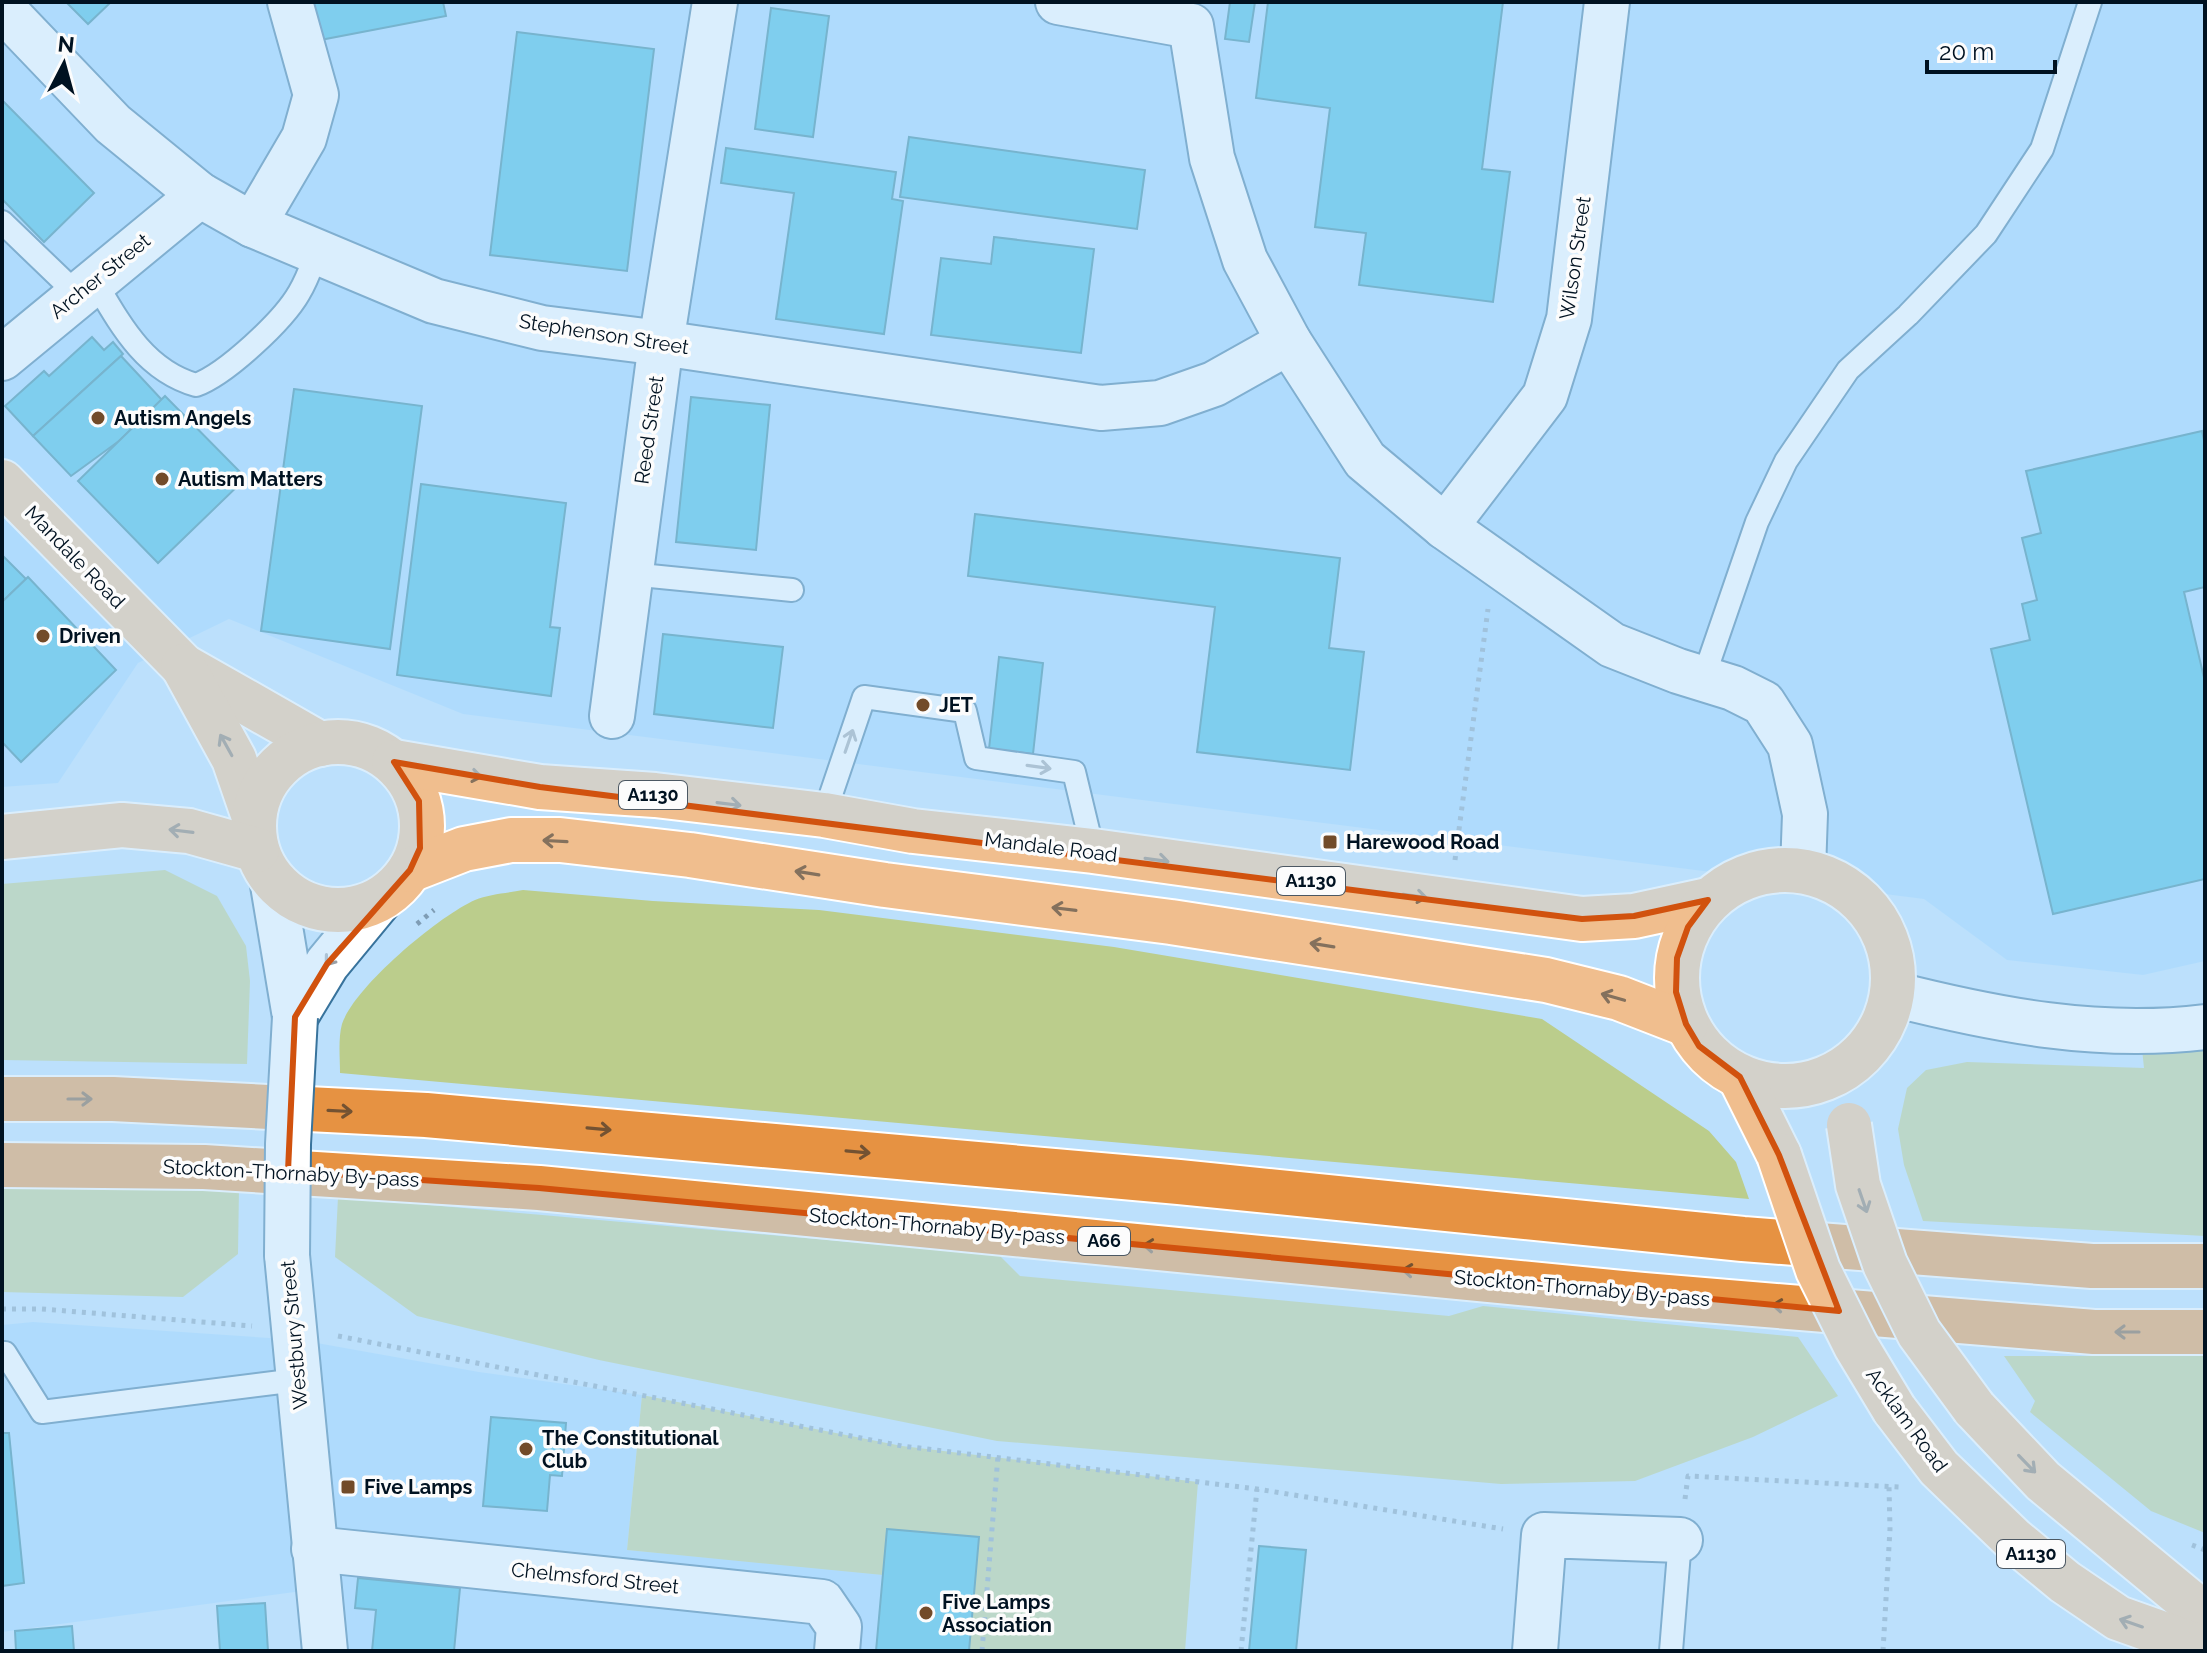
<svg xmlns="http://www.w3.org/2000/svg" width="2207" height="1653" font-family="Raleway,sans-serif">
<rect width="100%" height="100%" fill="#bce0fc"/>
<g fill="#a1d6ff">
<path d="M2,2H2205V961L2143,975L2007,960L1924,899L463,714L229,619L138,663L58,783L2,787Z"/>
<path d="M33,1322L300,1340L479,1372L642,1395L627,1550L883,1574L887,1529L979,1537L969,1651H326L317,1589L2,1632V1325Z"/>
</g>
<g fill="#bbcd8c">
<path d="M165,870L217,896L246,946L250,981L247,1064L2,1060V884Z"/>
<path d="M523,890L653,901L819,910L1114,947L1542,1019L1709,1131L1736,1162L1749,1199L340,1073C340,1058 338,1038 342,1024C355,986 439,916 475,900C489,894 508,893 523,890Z"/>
<path d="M2205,1045V1236L1923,1221L1904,1165L1898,1129L1907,1088L1926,1070L1967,1062L2144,1068L2142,1049Z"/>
<path d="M239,1188L238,1254L183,1297L2,1292V1189Z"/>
<path d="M338,1197L999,1255L1020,1276L1449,1316L1483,1306L1798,1337L1838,1396L1753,1437L1635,1481L1501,1484L997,1441L599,1360L417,1316L335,1257Z"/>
<path d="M2004,1356H2205V1533L2151,1511L2030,1412L2035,1401Z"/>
<path d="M642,1395L902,1446L1198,1482L1185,1651H969L978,1537L887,1529L883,1575L627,1550Z"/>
</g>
<g fill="#35b9de" stroke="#257e97" stroke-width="2">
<path d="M66,2H111L88,24Z"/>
<path d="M308,2H443L446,16L315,41Z"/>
<path d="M1230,2H1255L1249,42L1225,39Z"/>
<path d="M1268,2H1503L1482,169L1510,172L1493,302L1359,285L1366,233L1315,227L1330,108L1256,98Z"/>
<path d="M771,8L829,16L813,137L755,129Z"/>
<path d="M517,32L654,49L627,271L490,255Z"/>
<path d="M2,100L94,193L44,242L2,199Z"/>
<path d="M909,137L1145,170L1137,229L900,197Z"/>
<path d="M726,148L896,172L892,199L903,201L884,334L776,319L794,193L721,183Z"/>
<path d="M994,237L1094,249L1081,353L931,335L941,258L991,264Z"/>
<path d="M92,337L104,350L113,342L123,354L33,436L5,406L44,371L49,376Z"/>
<path d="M121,356L162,400L119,441L71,476L33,436Z"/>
<path d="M294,389L422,406L390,649L261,631Z"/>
<path d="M165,396L246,478L158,563L78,481Z"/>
<path d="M691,397L770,405L756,550L676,542Z"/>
<path d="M2202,431L2205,445V587L2184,592L2205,682V879L2053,914L1991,649L2030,640L2022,604L2037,600L2022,538L2041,533L2026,471Z"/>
<path d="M421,484L566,503L550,627L560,628L551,696L397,675Z"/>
<path d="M975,514L1340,558L1329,648L1364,652L1350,770L1197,752L1215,607L968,576Z"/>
<path d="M2,555L26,579L2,602Z"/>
<path d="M28,577L116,670L21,762L2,742V602Z"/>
<path d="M663,634L783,647L773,728L654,714Z"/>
<path d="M999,657L1043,663L1033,754L989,749Z"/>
<path d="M491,1417L566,1423L562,1476L550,1475L547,1511L483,1506Z"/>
<path d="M2,1433H9L24,1583L2,1586Z"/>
<path d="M887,1529L979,1537L969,1651H876Z"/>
<path d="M1259,1546L1306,1550L1296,1651H1249Z"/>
<path d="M358,1578L460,1588L454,1651H372L376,1610L355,1608Z"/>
<path d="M265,1603L268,1651H220L217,1606Z"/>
<path d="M72,1626L74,1651H16L15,1631Z"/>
</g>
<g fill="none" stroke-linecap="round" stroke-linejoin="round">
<defs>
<g id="lane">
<path d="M2,222L77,294"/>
<path d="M94,280C120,324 144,370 196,385C226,374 283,321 299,293C307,280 312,265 317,252"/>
<path d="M630,574L792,590"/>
<path d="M1703,679L1757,522L1786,461L1848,370L1908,315L1986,234L2042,149L2090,2"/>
<path d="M824,815L864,697L965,711L976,758L1074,772L1093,851"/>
<path d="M2,1353H5L42,1412L297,1380"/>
<path d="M1671,1651L1680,1540"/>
</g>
<g id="street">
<path d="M1058,2L1191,26L1212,158L1245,260L1289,342L1365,460L1445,527L1612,645L1678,671L1733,688L1763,703L1790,745L1805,814L1803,870"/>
<path d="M2,8L113,124L200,195L253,225L434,301L542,328L661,343L1101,408L1160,403L1214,384L1289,342"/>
<path d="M253,225L304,138L316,95L290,2"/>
<path d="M2,358L200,195"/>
<path d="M1445,527L1545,396L1569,319L1607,2"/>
<path d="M612,716L661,343L715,2"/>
<path d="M314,1549L822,1602L839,1627L837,1651"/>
<path d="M1535,1651L1544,1535L1680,1540"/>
</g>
<g id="secondary">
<path d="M272,879L295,1017"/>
<path d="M1893,994C1996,1020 2098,1040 2205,1027"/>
<path d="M295,1017L327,964L379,901"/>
<path d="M287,1255L325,1651"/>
</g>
<g id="primary">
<path d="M2,482L183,666L320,744"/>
<path d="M183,666L234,759L254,817"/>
<circle cx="338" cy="826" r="84"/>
<path d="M394,762L540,787L655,795L824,815L913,831L1093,851L1582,919L1634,916L1708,900"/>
<path d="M2,837L122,825L189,831L257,850"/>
<circle cx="1785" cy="978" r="108"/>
<path d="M410,870L464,849L511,840H560L690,855L885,885L1171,922L1546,980L1619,998L1686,1024"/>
<path d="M1740,1077L1779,1155"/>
<path d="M1974,1408L2043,1481L2205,1615"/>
<path d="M1894,1409L1939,1468L2014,1540L2065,1582L2118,1618L2205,1649"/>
</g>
<g id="highway">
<path d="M2,1099H113L426,1115L1179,1182L1743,1239L2092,1266H2205"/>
<path d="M2,1165L204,1167L539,1188L1643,1295L2094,1332H2205"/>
</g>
</defs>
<use href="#lane" stroke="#38739c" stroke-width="26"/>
<use href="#street" stroke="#38739c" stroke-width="48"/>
<use href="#secondary" stroke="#38739c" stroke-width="48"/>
<use href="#primary" stroke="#fff" stroke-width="48"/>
<use href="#highway" stroke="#fff" stroke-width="48"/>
<g stroke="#7f9db5" stroke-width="5" stroke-dasharray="4 6" stroke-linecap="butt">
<path d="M1455,860L1488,609"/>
<path d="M417,924L434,910"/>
<path d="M2,1309H42L252,1326"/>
<path d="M338,1336L902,1446L1257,1489L1503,1529"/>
<path d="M1685,1499L1688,1476L1899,1487"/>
<path d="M2192,1545L2205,1550"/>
<path d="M982,1651L998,1456"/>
<path d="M1241,1651L1257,1489"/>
<path d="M1883,1651L1890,1529L1889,1487"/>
</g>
<use href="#lane" stroke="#fff" stroke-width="22"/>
<use href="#street" stroke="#fff" stroke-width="44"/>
<use href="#secondary" stroke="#fff" stroke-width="44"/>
<use href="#primary" stroke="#f0be8e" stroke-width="44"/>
<use href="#highway" stroke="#e69242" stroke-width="44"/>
<defs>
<path id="secondary-bridge" d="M287,1255L288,1144L295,1017"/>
<g id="primary-bridge">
<path d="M1849,1125L1858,1185L1885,1264L1919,1333L1974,1408"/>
<path d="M1779,1155L1818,1270L1856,1346L1894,1409"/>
</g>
</defs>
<use href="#secondary-bridge" stroke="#38739c" stroke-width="48" stroke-linecap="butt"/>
<use href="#primary-bridge" stroke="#fff" stroke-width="48" stroke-linecap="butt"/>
<use href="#secondary-bridge" stroke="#fff" stroke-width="44"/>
<use href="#primary-bridge" stroke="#f0be8e" stroke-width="44"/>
</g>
<defs><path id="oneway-shaft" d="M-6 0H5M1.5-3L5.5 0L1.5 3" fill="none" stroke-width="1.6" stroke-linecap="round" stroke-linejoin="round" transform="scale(2)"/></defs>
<g stroke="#99a0a6">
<use href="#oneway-shaft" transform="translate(849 741) rotate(-71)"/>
<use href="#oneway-shaft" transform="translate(1039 767) rotate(8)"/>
<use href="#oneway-shaft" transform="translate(333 956) rotate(128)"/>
</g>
<g stroke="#84715d">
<use href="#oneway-shaft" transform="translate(226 745) rotate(-119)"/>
<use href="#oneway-shaft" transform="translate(470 775) rotate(9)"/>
<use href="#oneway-shaft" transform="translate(729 804) rotate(7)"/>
<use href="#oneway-shaft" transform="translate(181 831) rotate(-173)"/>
<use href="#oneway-shaft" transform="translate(555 841) rotate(-177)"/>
<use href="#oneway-shaft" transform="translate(1157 860) rotate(8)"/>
<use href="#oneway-shaft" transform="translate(807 873) rotate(-171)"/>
<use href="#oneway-shaft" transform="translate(1415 896) rotate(8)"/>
<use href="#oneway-shaft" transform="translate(1064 909) rotate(-173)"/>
<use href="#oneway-shaft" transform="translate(1322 945) rotate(-171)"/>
<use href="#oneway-shaft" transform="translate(1613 997) rotate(-164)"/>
<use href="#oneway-shaft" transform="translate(1863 1201) rotate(71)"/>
<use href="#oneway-shaft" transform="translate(2027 1464) rotate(46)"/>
<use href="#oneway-shaft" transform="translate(2131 1623) rotate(-161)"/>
</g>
<g stroke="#735232">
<use href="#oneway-shaft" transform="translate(80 1099)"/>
<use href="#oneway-shaft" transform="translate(340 1111) rotate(3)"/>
<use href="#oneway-shaft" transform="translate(599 1129) rotate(5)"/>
<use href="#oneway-shaft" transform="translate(858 1152) rotate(5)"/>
<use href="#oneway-shaft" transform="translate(1155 1246) rotate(-175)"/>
<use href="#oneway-shaft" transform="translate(1414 1271) rotate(-174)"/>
<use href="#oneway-shaft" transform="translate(1784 1306) rotate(-175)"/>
<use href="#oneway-shaft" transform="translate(2127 1332) rotate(-180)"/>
</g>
<path d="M0 0H2207V1653H0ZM394,762L540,787L1582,919L1634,916L1708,900L1688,927L1677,958L1676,992L1686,1024L1699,1046L1740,1077L1779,1155L1839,1311L539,1188L288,1171L295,1017L327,964L410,870L420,848L419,801Z" fill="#bce0fc" fill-opacity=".55" fill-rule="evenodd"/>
<path fill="none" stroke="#d1520e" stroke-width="6" stroke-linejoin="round" d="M394,762L540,787L1582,919L1634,916L1708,900L1688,927L1677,958L1676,992L1686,1024L1699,1046L1740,1077L1779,1155L1839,1311L539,1188L288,1171L295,1017L327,964L410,870L420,848L419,801Z"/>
<g fill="#724b29" stroke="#fcfcfc" stroke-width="3">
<circle cx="98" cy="418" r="8"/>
<circle cx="162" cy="479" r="8"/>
<circle cx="43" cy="636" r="8"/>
<circle cx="923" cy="705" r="8"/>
<rect x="1322" y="834" width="16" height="16" rx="4"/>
<circle cx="526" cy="1449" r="8"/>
<rect x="340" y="1479" width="16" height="16" rx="4"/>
<circle cx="926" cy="1613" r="8"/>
</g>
<g text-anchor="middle" stroke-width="7" stroke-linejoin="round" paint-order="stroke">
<g fill="#fcfcfc" stroke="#4c5863" stroke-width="2">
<rect x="619" y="781" width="68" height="28" rx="6"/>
<rect x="1277" y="867" width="68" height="28" rx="6"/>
<rect x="1078" y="1227" width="52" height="28" rx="6"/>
<rect x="1997" y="1540" width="68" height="28" rx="6"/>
</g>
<g font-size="18" font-weight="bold" fill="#001221">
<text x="653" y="801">A1130</text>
<text x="1311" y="887">A1130</text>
<text x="1104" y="1247">A66</text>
<text x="2031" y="1560">A1130</text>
</g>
<g font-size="20" fill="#001221" stroke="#fcfcfc">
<text transform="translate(1575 258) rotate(-82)" y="7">Wilson Street</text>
<text transform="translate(100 276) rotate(-39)" y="7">Archer Street</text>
<text transform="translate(604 334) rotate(9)" y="7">Stephenson Street</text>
<text transform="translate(649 430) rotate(-82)" y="7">Reed Street</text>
<text transform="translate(75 557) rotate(46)" y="7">Mandale Road</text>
<text transform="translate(1051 847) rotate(7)" y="7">Mandale Road</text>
<text transform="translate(291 1173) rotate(3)" y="7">Stockton-Thornaby By-pass</text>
<text transform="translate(937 1226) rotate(5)" y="7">Stockton-Thornaby By-pass</text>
<text transform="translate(1582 1288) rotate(5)" y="7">Stockton-Thornaby By-pass</text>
<text transform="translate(294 1335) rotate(-95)" y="7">Westbury Street</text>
<text transform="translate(1907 1420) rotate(54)" y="7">Acklam Road</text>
<text transform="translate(595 1578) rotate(6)" y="7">Chelmsford Street</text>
</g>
<g font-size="20" font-weight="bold" fill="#001221" stroke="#fcfcfc" text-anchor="start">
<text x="114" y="425">Autism Angels</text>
<text x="178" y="486">Autism Matters</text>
<text x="59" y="643">Driven</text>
<text x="939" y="712">JET</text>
<text x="1346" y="849">Harewood Road</text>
<text x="542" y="1445">The Constitutional<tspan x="542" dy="23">Club</tspan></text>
<text x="364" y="1494">Five Lamps</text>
<text x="942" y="1609">Five Lamps<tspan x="942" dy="23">Association</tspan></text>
</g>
</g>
<rect width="2207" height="1653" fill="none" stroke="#001221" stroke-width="8"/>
<g transform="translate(64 64) rotate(6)" stroke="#fcfcfc" stroke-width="6" paint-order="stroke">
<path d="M0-6L14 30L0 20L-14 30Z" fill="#001221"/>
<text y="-12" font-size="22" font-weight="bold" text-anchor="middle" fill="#001221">N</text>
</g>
<path d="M1927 60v12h128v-12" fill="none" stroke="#001221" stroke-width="4"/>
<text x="1939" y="60" font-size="24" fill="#001221" stroke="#fcfcfc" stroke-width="6" paint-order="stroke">20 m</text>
</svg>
